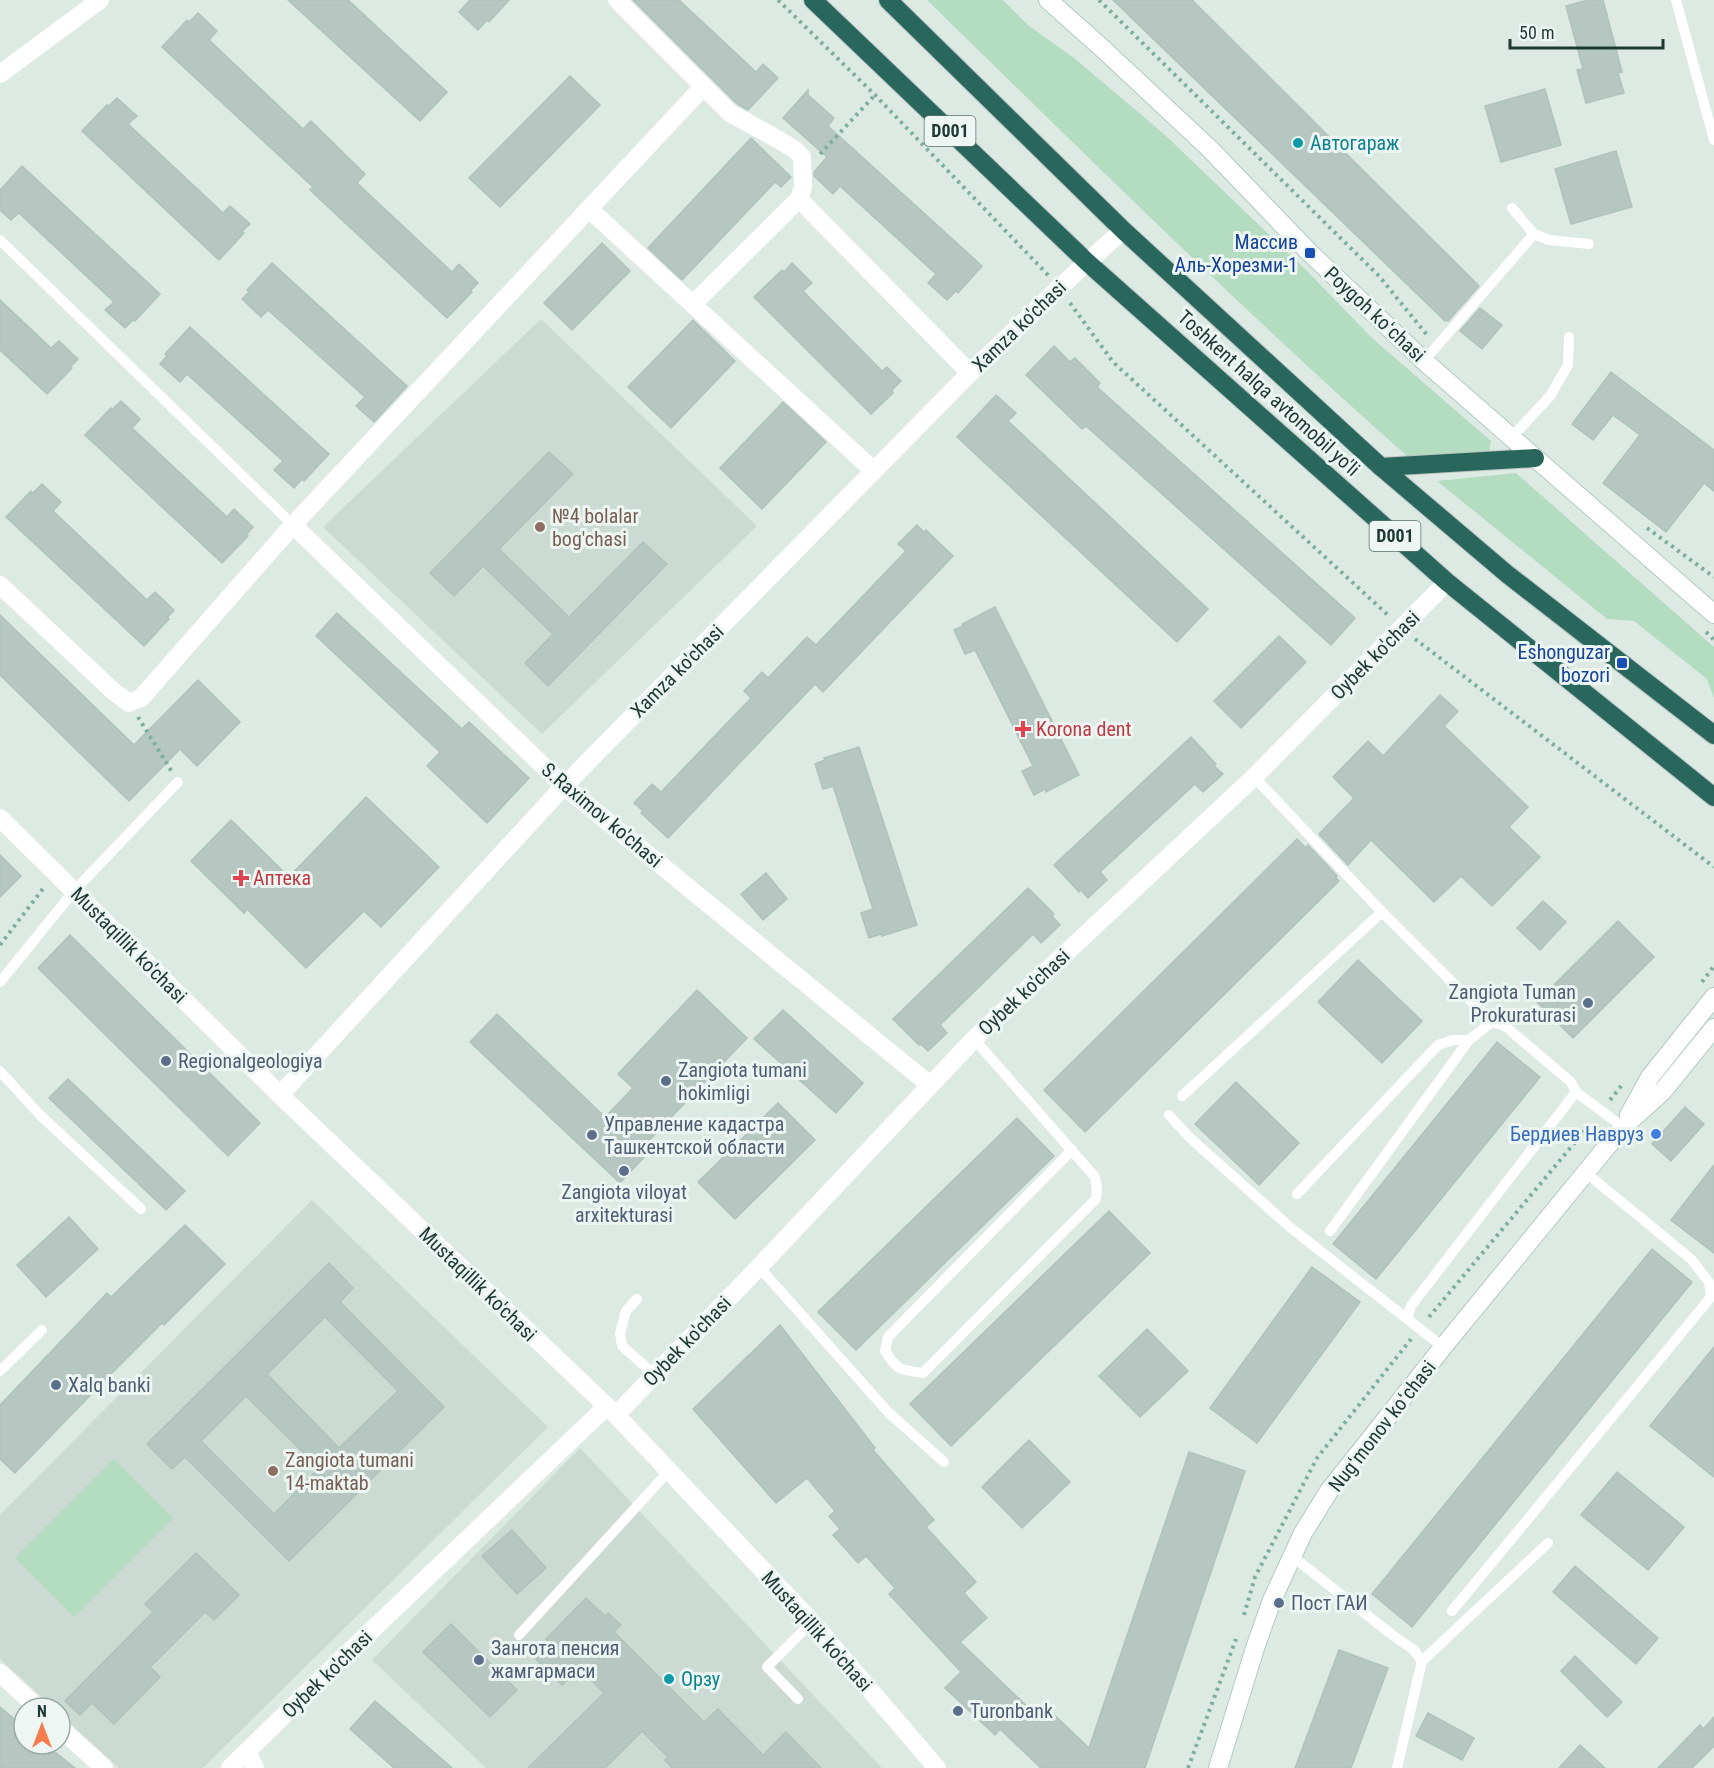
<svg xmlns="http://www.w3.org/2000/svg" width="1714" height="1768" font-family="'Roboto Condensed',sans-serif">
<rect width="100%" height="100%" fill="#ddeae4"/>
<g fill="#cbdad3">
<path d="M541,319L757,526L542,734L323,527Z"/>
<path d="M312,1200L548,1427L203,1768H119L60,1714V1708H54L0,1659V1515Z"/>
<path d="M580,1448L882,1768H486L372,1660Z"/>
</g>
<g fill="#b4dcc0">
<path d="M927,0H1003L1028,25L1074,58L1164,134L1308,272L1372,338L1491,441L1489,452L1407,456C1242,310 1085,154 927,0Z"/>
<path d="M1516,473L1714,647V698L1707,679L1634,621L1607,619L1437,481Z"/>
<path d="M114,1459L173,1518L74,1617L15,1558Z"/>
</g>
<g fill="#b5c7c0" stroke="#afc3bc" stroke-width="1.5" fill-rule="evenodd">
<path d="M288,0H348L447,92L420,121Z"/>
<path d="M470,0H509L489,22L487,20L478,30L459,12Z"/>
<path d="M633,0H679L756,72L763,64L778,78L748,110L737,104Z"/>
<path d="M1113,0H1192L1479,286L1448,321L1446,320L1445,321Z"/>
<path d="M1588,0H1603L1622,72L1618,73L1624,93L1586,103L1577,70L1583,69L1566,6Z"/>
<path d="M198,13L217,31L209,40L303,129L311,121L365,174L357,183L452,272L459,264L478,283L471,290L472,292L447,318L310,190L313,187L162,47L187,20L189,22Z"/>
<path d="M570,76L600,105L500,207L469,178Z"/>
<path d="M1545,89L1561,145L1501,162L1485,106Z"/>
<path d="M808,90V95L834,118L828,126L982,266L958,293L956,291L947,300L928,283L936,274L840,186L833,194L814,176V172L827,157L783,118Z"/>
<path d="M117,98L137,116L128,124L223,213L230,206L250,224L242,231L244,233L219,260L82,131L107,105L109,106Z"/>
<path d="M751,138L791,177L781,187L775,182L682,280L648,248Z"/>
<path d="M1616,151L1632,207L1571,224L1555,169Z"/>
<path d="M22,166L160,294L135,321L133,320L125,328L105,310L114,302L19,213L11,220L0,210V190Z"/>
<path d="M602,243L630,271L572,330L544,303Z"/>
<path d="M272,263L407,386L374,422L356,406L365,397L268,310L261,317L242,299L249,292L247,290Z"/>
<path d="M792,263L812,283L803,291L882,371L887,367L901,381L892,390L893,393L871,414L754,297L782,270L784,272Z"/>
<path d="M0,300L51,348L59,341L78,359L71,366L72,368L47,394L0,350Z"/>
<path d="M1480,308L1502,325L1482,349L1460,331Z"/>
<path d="M693,320L735,361L671,428L628,387Z"/>
<path d="M190,327L329,454L304,481L302,479L294,488L274,470L283,461L187,374L180,382L160,364L167,356L165,354Z"/>
<path d="M1054,346L1070,362L1075,358L1100,383L1097,387L1355,618L1331,645L1086,426L1082,429L1026,375Z"/>
<path d="M1611,372L1714,450V491L1704,483L1666,532L1603,483L1640,435L1613,415L1593,440L1572,424Z"/>
<path d="M996,395L1016,413L1008,421L1208,609L1177,642L957,437Z"/>
<path d="M121,401L140,419L132,428L227,517L234,509L253,527L246,535L248,536L222,563L85,435L111,408L112,410Z"/>
<path d="M783,402L826,442L762,509L720,468Z"/>
<path d="M549,452L573,474L499,549L569,617L643,542L667,564L548,686L525,663L553,634L483,566L454,596L430,573Z"/>
<path d="M42,484L61,502L53,511L147,600L155,592L174,610L167,618L169,619L144,646L6,517L31,491L33,493Z"/>
<path d="M917,525L924,532L926,530L953,556L823,692L815,684L668,838L641,813L643,811L634,803L652,784L661,792L751,698L744,691L762,672L768,678L807,637L816,645L906,551L898,544Z"/>
<path d="M995,607L1079,775L1046,792L1045,789L1034,795L1022,771L1033,766L975,650L965,654L954,630L963,626L962,624Z"/>
<path d="M337,613L462,729L469,722L529,778L487,823L427,766L440,752L316,636Z"/>
<path d="M0,615L134,745L198,680L240,722L197,766L180,749L129,801L0,675Z"/>
<path d="M1279,636L1306,662L1241,728L1214,701Z"/>
<path d="M1440,695L1458,711L1444,726L1528,807L1509,827L1540,857L1492,906L1461,876L1434,902L1371,840L1348,865L1319,834L1354,798L1333,777L1368,741L1383,756Z"/>
<path d="M1191,737L1216,764L1214,766L1223,774L1203,792L1195,784L1100,872L1107,880L1088,898L1081,890L1079,892L1054,865Z"/>
<path d="M859,747L917,925L882,936L881,934L869,938L861,913L873,909L833,786L823,789L815,764L825,760L824,758Z"/>
<path d="M366,797L439,867L381,927L364,911L306,968L247,909L244,913L191,861L231,820L289,877Z"/>
<path d="M1297,839L1306,848L1308,845L1337,876L1336,878L1339,881L1085,1132L1044,1090Z"/>
<path d="M0,855L21,876L0,897Z"/>
<path d="M766,873L787,899L763,920L741,894Z"/>
<path d="M1028,888L1054,914L1052,916L1060,925L1041,943L1033,934L940,1025L947,1033L928,1051L921,1044L919,1045L893,1019Z"/>
<path d="M1543,901L1566,922L1540,950L1517,928Z"/>
<path d="M1618,921L1654,957L1573,1038L1537,1002Z"/>
<path d="M70,935L260,1123L228,1156L38,968Z"/>
<path d="M1358,960L1422,1021L1382,1063L1318,1002Z"/>
<path d="M697,990L747,1038L640,1150L646,1155L620,1183L470,1042L497,1014L605,1117L633,1088L618,1074Z"/>
<path d="M783,1010L863,1083L836,1113L754,1039Z"/>
<path d="M1497,1042L1540,1077L1376,1279L1333,1244Z"/>
<path d="M68,1079L185,1191L166,1210L49,1098Z"/>
<path d="M1236,1082L1299,1143L1259,1185L1195,1124Z"/>
<path d="M778,1103L815,1140L735,1219L698,1182Z"/>
<path d="M1685,1107L1704,1124L1671,1161L1652,1144Z"/>
<path d="M1017,1118L1054,1156L856,1350L818,1312Z"/>
<path d="M1714,1165V1253L1671,1220Z"/>
<path d="M1109,1211L1150,1253L951,1446L910,1404Z"/>
<path d="M69,1217L98,1249L46,1297L17,1265Z"/>
<path d="M185,1225L225,1264L164,1325L162,1323L107,1378L15,1473L0,1459V1405L107,1293L111,1297Z"/>
<path d="M1652,1249L1692,1282L1412,1627L1372,1594Z"/>
<path d="M329,1263L353,1288L340,1302L444,1407L289,1561L185,1457L172,1469L147,1444ZM325,1317L398,1391L339,1448L267,1374ZM246,1396L319,1468L274,1514L201,1441Z"/>
<path d="M1312,1267L1360,1302L1257,1443L1210,1408Z"/>
<path d="M780,1325L875,1448L873,1450L934,1520L926,1527L976,1582L964,1593L987,1618L960,1642L1036,1715L1045,1706L1089,1748L1189,1452L1245,1471L1145,1768H1041L1000,1729L995,1735L945,1688L961,1672L889,1594L895,1588L866,1556L858,1563L833,1535L840,1529L829,1516L835,1511L807,1478L776,1503L693,1409Z"/>
<path d="M1147,1329L1188,1371L1140,1417L1099,1376Z"/>
<path d="M1714,1347V1477L1650,1426Z"/>
<path d="M1029,1440L1070,1482L1022,1528L982,1487Z"/>
<path d="M1617,1472L1684,1527L1648,1570L1581,1515Z"/>
<path d="M512,1530L546,1568L517,1594L482,1556Z"/>
<path d="M196,1553L239,1595L214,1620L205,1612L150,1667L160,1677L114,1724L92,1703L80,1715L65,1701L153,1612L145,1604Z"/>
<path d="M1575,1566L1658,1638L1636,1664L1553,1592Z"/>
<path d="M586,1598L605,1616L608,1613L621,1625L614,1632L704,1722L718,1709L763,1755L786,1732L821,1768H672L665,1760L668,1757L642,1731L605,1768H528L604,1693L579,1668L562,1685L536,1659L551,1644L546,1639Z"/>
<path d="M451,1624L517,1690L490,1717L423,1652Z"/>
<path d="M1339,1650L1388,1668L1351,1768H1295Z"/>
<path d="M1575,1656L1622,1702L1607,1717L1561,1671Z"/>
<path d="M375,1701L452,1768H394L350,1729Z"/>
<path d="M0,1707L24,1727V1744H45L75,1768H0Z"/>
<path d="M1428,1713L1474,1738L1462,1760L1416,1736Z"/>
<path d="M1714,1717V1746L1692,1768H1658L1700,1725L1703,1729Z"/>
<path d="M1580,1745L1605,1768H1559Z"/>
</g>
<g fill="none" stroke-linecap="round" stroke-linejoin="round">
<defs>
<g id="secondary">
<path d="M1048,0L1103,49L1210,149L1310,253L1424,361L1714,614"/>
<path d="M1629,1115L1650,1077L1714,997"/>
<path d="M1218,1768L1255,1648L1272,1600L1303,1533L1329,1491L1443,1347L1623,1127L1662,1092L1714,1028"/>
</g>
<g id="highway">
<path d="M813,0L1087,262L1447,582L1714,797"/>
<path d="M888,0L1123,230L1381,467L1507,574L1714,735"/>
<path d="M1381,467L1535,458"/>
</g>
</defs>
<use href="#secondary" stroke="#b0cac1" stroke-width="20"/>
<use href="#highway" stroke="#bcc4c2" stroke-width="20"/>
<g stroke="#7cafa0" stroke-width="4" stroke-dasharray="3 4.5" stroke-linecap="butt">
<path d="M778,0L875,95L1049,276"/>
<path d="M1099,0L1379,276L1427,335"/>
<path d="M820,154L875,95"/>
<path d="M1070,303L1113,362L1389,616"/>
<path d="M1647,528L1714,577"/>
<path d="M1706,632L1714,640"/>
<path d="M1415,639L1714,867"/>
<path d="M138,717L172,772"/>
<path d="M0,945L45,886"/>
<path d="M1702,982L1714,966"/>
<path d="M1610,1100L1622,1085"/>
<path d="M1429,1317L1592,1122"/>
<path d="M1244,1615L1255,1577L1317,1458L1411,1339"/>
<path d="M1188,1768L1236,1639"/>
</g>
<g stroke="#fff" stroke-width="10">
<path d="M1676,0L1714,140"/>
<path d="M1512,208L1534,234L1549,240L1589,244"/>
<path d="M0,240L293,525"/>
<path d="M1424,361L1534,234"/>
<path d="M1512,437L1550,396L1568,365L1569,337"/>
<path d="M1254,777L1382,912L1492,1022"/>
<path d="M0,982L74,891L178,782"/>
<path d="M974,1039L1095,1177L1097,1189L1096,1199L923,1373C900,1370 897,1370 885,1351L888,1337L1072,1150"/>
<path d="M0,1071L39,1114L141,1209"/>
<path d="M1182,1096L1382,912"/>
<path d="M1169,1115L1190,1138L1291,1228L1443,1347"/>
<path d="M1297,1194L1438,1045L1453,1040H1469"/>
<path d="M1330,1231L1469,1040L1492,1022L1505,1026L1571,1082L1576,1092L1623,1127"/>
<path d="M759,1267L888,1412L944,1462"/>
<path d="M637,1299L626,1311L620,1333L622,1346L655,1375"/>
<path d="M1407,1319L1411,1306L1576,1092"/>
<path d="M0,1371L42,1330"/>
<path d="M1292,1556L1391,1634L1414,1650L1422,1661L1397,1768"/>
<path d="M1452,1611L1711,1297L1709,1282L1691,1259L1585,1172"/>
<path d="M519,1635L669,1471"/>
<path d="M1422,1661L1548,1543"/>
<path d="M798,1699L767,1667L812,1622"/>
</g>
<g stroke="#fff" stroke-width="18">
<path d="M617,0L730,113L772,136L794,149L802,157L803,187L799,199L970,373"/>
<path d="M0,74L100,0"/>
<path d="M589,209L874,471"/>
<path d="M693,304L799,199"/>
<path d="M293,525L564,786L930,1085"/>
<path d="M0,585L113,691L129,703L141,698L293,525L703,87"/>
<path d="M0,818L280,1095L616,1415L812,1622L937,1768"/>
<path d="M280,1095L564,786L970,373L1059,288L1123,230"/>
<path d="M616,1415L759,1267L974,1039L1254,777L1447,582"/>
<path d="M0,1673L38,1708"/>
<path d="M60,1728L104,1768"/>
<path d="M247,1752L255,1768"/>
<path d="M230,1768L329,1671L606,1407"/>
</g>
<use href="#secondary" stroke="#fff" stroke-width="18"/>
<use href="#highway" stroke="#29675c" stroke-width="18"/>
</g>
<g fill="#0f9aa8" stroke="#edf6f2" stroke-width="2">
<circle cx="1298" cy="143" r="6"/>
<circle cx="669" cy="1679" r="6"/>
</g>
<g fill="#1a4fb4" stroke="#edf6f2" stroke-width="2">
<rect x="1304" y="247" width="12" height="12" rx="3"/>
<rect x="1616" y="657" width="12" height="12" rx="3"/>
</g>
<g fill="#8d6e63" stroke="#edf6f2" stroke-width="2">
<circle cx="540" cy="527" r="6"/>
<circle cx="273" cy="1471" r="6"/>
</g>
<g fill="#e0444e" stroke="#edf6f2" stroke-width="2">
<path d="M1020 720h6v6h6v6h-6v6h-6v-6h-6v-6h6z"/>
<path d="M238 869h6v6h6v6h-6v6h-6v-6h-6v-6h6z"/>
</g>
<g fill="#5c6f8a" stroke="#edf6f2" stroke-width="2">
<circle cx="1588" cy="1003" r="6"/>
<circle cx="166" cy="1061" r="6"/>
<circle cx="666" cy="1081" r="6"/>
<circle cx="592" cy="1135" r="6"/>
<circle cx="624" cy="1171" r="6"/>
<circle cx="56" cy="1385" r="6"/>
<circle cx="1279" cy="1603" r="6"/>
<circle cx="479" cy="1660" r="6"/>
<circle cx="958" cy="1711" r="6"/>
</g>
<circle fill="#3f7fe0" stroke="#edf6f2" stroke-width="2" cx="1656" cy="1134" r="6"/>
<g text-anchor="middle" stroke-width="6" stroke-linejoin="round" paint-order="stroke">
<g fill="#edf6f2" stroke="#5c726c" stroke-width="1.5">
<rect x="924.5" y="116" width="51" height="30" rx="4.5"/>
<rect x="1369.5" y="521" width="51" height="30" rx="4.5"/>
</g>
<g font-size="18" font-weight="bold" fill="#1e3933">
<text x="950" y="137">D001</text>
<text x="1395" y="542">D001</text>
</g>
<g font-size="20" fill="#0d838f" stroke="#edf6f2" text-anchor="start">
<text x="1310" y="150">Автогараж</text>
<text x="681" y="1686">Орзу</text>
</g>
<g font-size="20" fill="#164399" stroke="#edf6f2" text-anchor="end">
<text x="1298" y="249">Массив<tspan x="1298" dy="23">Аль-Хорезми-1</tspan></text>
<text x="1610" y="659">Eshonguzar<tspan x="1610" dy="23">bozori</tspan></text>
</g>
<g font-size="20" fill="#1e3933" stroke="#edf6f2">
<text transform="translate(1375 314) rotate(43)" y="7">Poygoh koʻchasi</text>
<text transform="translate(1019 326) rotate(-44)" y="7">Xamza ko'chasi</text>
<text transform="translate(1269 393) rotate(42)" y="7">Toshkent halqa avtomobil yo'li</text>
<text transform="translate(1375 655) rotate(-45)" y="7">Oybek ko'chasi</text>
<text transform="translate(677 671) rotate(-45)" y="7">Xamza ko'chasi</text>
<text transform="translate(602 815) rotate(40)" y="7">S.Raximov ko'chasi</text>
<text transform="translate(129 945) rotate(45)" y="7">Mustaqillik ko'chasi</text>
<text transform="translate(1024 992) rotate(-43)" y="7">Oybek ko'chasi</text>
<text transform="translate(478 1284) rotate(44)" y="7">Mustaqillik ko'chasi</text>
<text transform="translate(687 1341) rotate(-46)" y="7">Oybek ko'chasi</text>
<text transform="translate(1382 1426) rotate(-52)" y="7">Nugʻmonov koʻchasi</text>
<text transform="translate(817 1631) rotate(48)" y="7">Mustaqillik ko'chasi</text>
<text transform="translate(327 1674) rotate(-44)" y="7">Oybek ko'chasi</text>
</g>
<g font-size="20" fill="#785e54" stroke="#edf6f2" text-anchor="start">
<text x="552" y="523">№4 bolalar<tspan x="552" dy="23">bog'chasi</tspan></text>
<text x="285" y="1467">Zangiota tumani<tspan x="285" dy="23">14-maktab</tspan></text>
</g>
<g font-size="20" fill="#be3a42" stroke="#edf6f2" text-anchor="start">
<text x="1036" y="736">Korona dent</text>
<text x="253" y="885">Аптека</text>
</g>
<g font-size="20" fill="#4e5e75" stroke="#edf6f2" text-anchor="start">
<text x="1576" y="999" text-anchor="end">Zangiota Tuman<tspan x="1576" dy="23">Prokuraturasi</tspan></text>
<text x="178" y="1068">Regionalgeologiya</text>
<text x="678" y="1077">Zangiota tumani<tspan x="678" dy="23">hokimligi</tspan></text>
<text x="604" y="1131">Управление кадастра<tspan x="604" dy="23">Ташкентской области</tspan></text>
<text x="624" y="1199" text-anchor="middle">Zangiota viloyat<tspan x="624" dy="23">arxitekturasi</tspan></text>
<text x="68" y="1392">Xalq banki</text>
<text x="1291" y="1610">Пост ГАИ</text>
<text x="491" y="1655">Зангота пенсия<tspan x="491" dy="23">жамгармаси</tspan></text>
<text x="970" y="1718">Turonbank</text>
</g>
<g font-size="20" fill="#366cbe" stroke="#edf6f2" text-anchor="end">
<text x="1644" y="1141">Бердиев Навруз</text>
</g>
</g>
<g transform="translate(42 1726)"><circle r="28" fill="#edf6f2" stroke="#9aaaa6" stroke-width="1.5"/>
<path d="M0-4.5L10 22L0 15L-10 22Z" fill="#f87c4c"/>
<text y="-9" font-size="16" font-weight="bold" text-anchor="middle" fill="#1e3933">N</text>
</g>
<path d="M1510 39v9h153v-9" fill="none" stroke="#1e3933" stroke-width="3"/>
<text x="1519" y="39" font-size="18" fill="#1e3933" stroke="#edf6f2" stroke-width="4.5" paint-order="stroke">50 m</text>
</svg>
